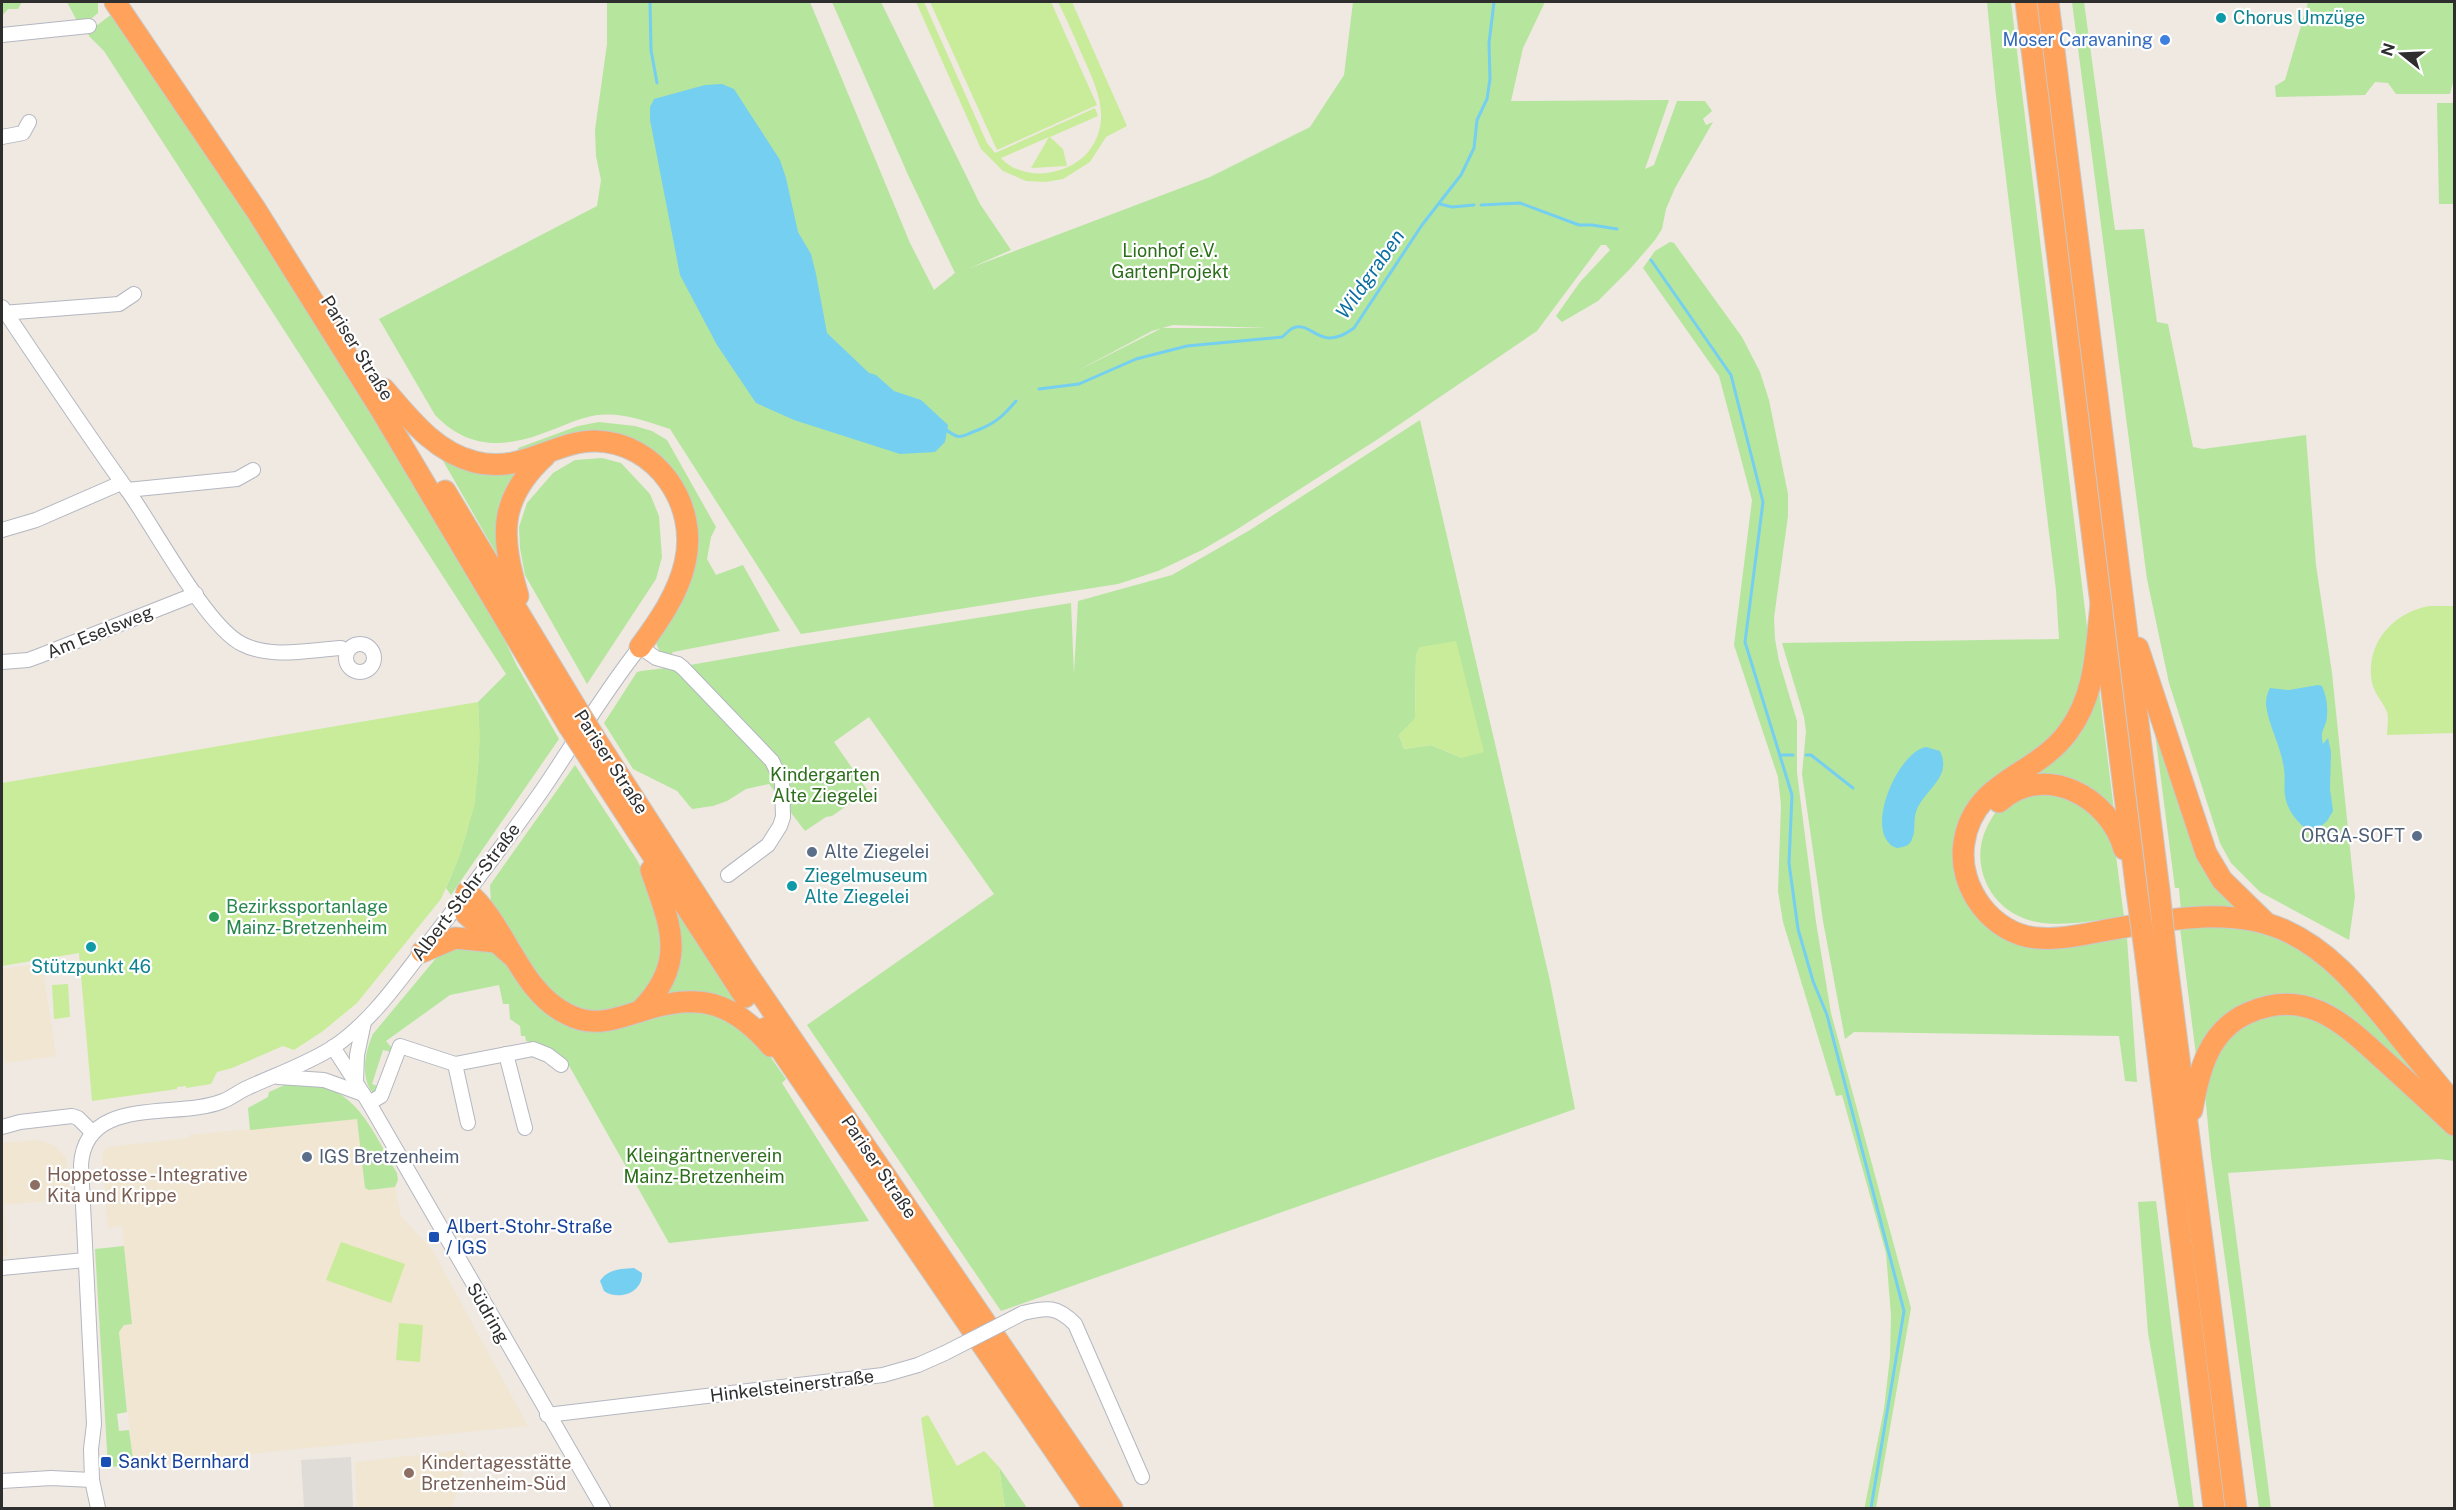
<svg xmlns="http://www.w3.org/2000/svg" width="2456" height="1510" font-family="'Public Sans',sans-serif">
<rect width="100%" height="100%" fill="#efe9e1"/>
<g fill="#f0e6d1">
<path d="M42,963L56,1056L5,1063L2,1040V969Z"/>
<path d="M357,1119L365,1188L369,1190L395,1187L401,1216L433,1251L528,1426L140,1465L133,1459L119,1332L124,1325L132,1323L122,1226L108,1228L102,1152L108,1147L189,1138V1135Z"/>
<path d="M38,1140L54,1145L66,1158L70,1199L4,1205L8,1256H2V1143Z"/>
<path d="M463,1450L468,1458L451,1508H357L355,1462Z"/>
</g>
<g fill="#b6e59e" fill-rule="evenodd">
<path d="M2,2H22L18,9H8L2,16Z"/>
<path d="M67,2H98V13L86,23L77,21Z"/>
<path d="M607,2H810L910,243L934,290L955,273L909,177L832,2H881L980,204L1011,250L970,268L1210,177L1310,127L1344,75L1353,2H1545L1523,48L1511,101L1669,100L1645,169L1654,165L1677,101H1705L1712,111L1703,119L1706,125L1713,122L1675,188L1666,209L1662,229L1655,240L1630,269L1598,301L1562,322L1556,316L1580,282L1610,250L1606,245H1601L1537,331L1378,439L1236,530L1202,550L1158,571L1118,584L801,634L670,429C647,421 621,412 597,415C577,418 559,428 541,434C500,449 466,447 435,415L379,319L597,206L601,180L596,156L595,130L607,44ZM1173,325L1269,328H1162L1075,372L1152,331Z"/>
<path d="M1987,2H2011L2089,643L2071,720L1967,814L1971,903L2068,945L2127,938L2137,1082L2125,1081L2119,1036L1854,1032L1845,1039L1823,921L1802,774L1806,731L1804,717L1782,643L2059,639L2056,590L1996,96Z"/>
<path d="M2072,2H2084L2115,230L2144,229L2157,322L2168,324L2193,447L2203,449L2306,435L2316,565L2332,673L2355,897L2349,940L2260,892L2231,863L2220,843L2169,683L2147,579Z"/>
<path d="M2308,2H2454V78L2450,94H2396L2388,83L2375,82L2365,95L2276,97L2275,86L2285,80Z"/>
<path d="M112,14L276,254L501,632L516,664L559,739L451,895L446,888C475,823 482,772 478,702L506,674L104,51L89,36L88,32Z"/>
<path d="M2437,103H2454V204H2439Z"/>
<path d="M1670,242L1674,243L1742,337L1760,372L1769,400L1788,494V516L1774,618L1775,639L1779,661L1797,721V773L1816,922L1831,1013L1911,1308L1876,1508H1865V1505L1884,1409L1890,1357L1891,1315L1886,1253L1842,1095L1836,1096L1783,922L1778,891L1781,805L1778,777L1734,645L1752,500L1719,376L1643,268L1655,251Z"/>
<path d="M1420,420L1550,981L1575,1109L1001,1311L807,1025L994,894L869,717L834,742L868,791L832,816L826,817L805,831L769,784L746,789L727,801L713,806L692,809L677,791L633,769L604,723L637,672L641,671L690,665L799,646L1071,603L1074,674L1078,601L1172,575L1250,530ZM1420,647L1462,758L1431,745L1404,749L1399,735L1415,719L1416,655Z"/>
<path d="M599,422L635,426L652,431L667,440L716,527L711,537L707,559L716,575L743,565L780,631L673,652L669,657L660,652L656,643L692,525L631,442L520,456L518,448L578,426Z"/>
<path d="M438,452L519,466L498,553H496Z"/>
<path d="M602,458L621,463L650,494L659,516L662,557L656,579L587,684L525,575L520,548L519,527L527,503L553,473L575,460Z"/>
<path d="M2098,681L2113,802L2114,817L2030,772Z"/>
<path d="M2151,702L2199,848L2243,909L2181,911L2179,888H2175Z"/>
<path d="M575,765L637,860L654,894L665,965L632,1008L588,1015L548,993L491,905L490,885Z"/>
<path d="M2032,790L2087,801L2115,848L2124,917C2093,920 2053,930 2023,918C1985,903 1969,858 1989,823C1993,816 1997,809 2003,805C2012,799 2023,795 2032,790Z"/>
<path d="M670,902L745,1014L661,1001Z"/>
<path d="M2231,925L2272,933L2329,967L2454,1111L2345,1019L2276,999L2197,1063L2180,928Z"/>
<path d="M461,947L492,948L554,1014L659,1012L710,1008L762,1045L786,1079L782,1083L869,1221L669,1243L567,1062L534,1043L526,1041L525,1036H521L520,1026L510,1019L509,1004H503L499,985L450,995L386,1041L393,1049L391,1052L383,1050L372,1084L380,1087L373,1093C360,1078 365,1051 373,1034L437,957Z"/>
<path d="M2319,1014L2454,1135V1161L2439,1159L2228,1173L2271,1508H2259L2211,1157L2204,1083L2223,1037L2253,1015Z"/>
<path d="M287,1084C299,1085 313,1084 324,1087C362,1098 378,1142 397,1173L398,1180L395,1187L369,1190L365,1188L357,1119L250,1130L248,1108L268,1097L269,1092Z"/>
<path d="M2156,1201L2194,1508H2179L2148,1333L2138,1202Z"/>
<path d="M124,1246L132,1324L124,1325L119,1332L127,1412L117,1414L119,1431L129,1430L133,1459L140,1465L108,1467L95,1249Z"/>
<path d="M999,1467L1027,1508H1005Z"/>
</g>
<g fill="#c9ec9a">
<path d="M916,2H924L987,143L995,153L1095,108L1098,116L1050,137L1063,149L1067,166L1031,168L1049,137L1001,158C1013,172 1036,176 1052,172C1066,169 1079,163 1088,152C1113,121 1097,88 1083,57C1075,38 1067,20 1058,2H1072L1127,126L1106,137L1090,162L1063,179L1046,182L1026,181L1003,171L981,149Z"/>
<path d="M930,2H1051L1097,105L997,150Z"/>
<path d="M2429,606H2454V733L2387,735C2387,729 2389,718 2387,712C2383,702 2375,695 2372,683C2365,644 2392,613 2429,606Z"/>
<path d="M1456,641L1484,752L1462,758L1431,745L1404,749L1399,735L1415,718L1416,655L1420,647Z"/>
<path d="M478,702L480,739L475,804L459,858L441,899L357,1003L323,1031L294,1050L283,1046L232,1068L217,1072L211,1084L186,1088V1086L177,1087V1089L92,1101L79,953L2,966V783Z"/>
<path d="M68,984L70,1017L54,1019L52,985Z"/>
<path d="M341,1242L405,1264L391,1303L326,1280Z"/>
<path d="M399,1323L423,1325L420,1362L396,1360Z"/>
<path d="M928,1415L957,1466L984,1451L999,1467L1005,1508H934L921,1418Z"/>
</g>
<path fill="#dfdcd8" d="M351,1457L353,1508H304L301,1460Z"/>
<g fill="#75cff0">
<path d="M722,84L734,89L780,160L786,178L798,232L811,254L816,274L827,333L869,373L876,375L894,391L921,400L948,425L945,442L935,452L900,454L794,420L756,403L717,345L680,275L650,120V107L654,99L705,85Z"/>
<path d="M2318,685L2322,686C2326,695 2328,705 2327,715C2327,728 2319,729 2323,744L2328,738L2331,752L2330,789L2333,811L2327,821L2312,834C2303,827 2292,817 2288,806C2282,793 2286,782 2284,769C2281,746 2269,727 2266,705C2266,698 2267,694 2270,688L2289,690Z"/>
<path d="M1926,747L1940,751C1953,778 1923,790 1916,812C1913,821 1916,831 1912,839C1910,846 1904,847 1897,848C1894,847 1891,846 1889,843C1868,822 1899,752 1926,747Z"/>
<path d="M634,1268L642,1273C643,1293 618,1301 604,1291L600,1281C608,1269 620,1269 634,1268Z"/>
</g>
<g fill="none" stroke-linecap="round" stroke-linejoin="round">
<g stroke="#75cff0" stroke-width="3">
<path d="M650,2L651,50L657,83"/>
<path d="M1440,204L1452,207L1474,205"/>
<path d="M1481,205L1520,203L1579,225H1592L1617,229"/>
<path d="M1651,260L1731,375L1763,502L1745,642L1792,795L1789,863L1798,929L1813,981L1827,1015L1904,1311L1871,1508"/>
<path d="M1039,389L1079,384L1136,359L1187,346L1282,337C1285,335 1289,330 1293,328C1313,320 1319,354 1354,328L1422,225L1461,175L1474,148L1477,120L1487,99L1490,79L1489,43L1494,2"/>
<path d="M944,428C961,442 961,436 978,430C996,423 1004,415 1016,401"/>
<path d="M1780,755H1793"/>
<path d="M1806,755H1811L1853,788"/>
</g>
<defs>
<g id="minor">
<path d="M2,35L89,26"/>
<path d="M2,137L23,133L29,122"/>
<path d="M2,307C43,368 85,431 128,491C154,527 206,626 242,644C271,659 309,650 341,648L347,651"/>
<path d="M2,313L119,304L134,294"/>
<path d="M127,490L237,479L253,470"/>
<path d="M2,530L36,520L121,483"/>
<circle cx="360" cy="658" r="14"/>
<path d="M2,662L28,660L39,656L196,594"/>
<path d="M333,1047L369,1103L603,1508"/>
<path d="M506,1054L525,1128"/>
<path d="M455,1064L468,1123"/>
<path d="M278,1077L324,1080L363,1094"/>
<path d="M356,1082L357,1055L364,1022"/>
<path d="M369,1103L381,1096L400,1046L455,1064L533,1049L548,1055L561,1065"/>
<path d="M2,1127L20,1122L72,1116L78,1118L92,1132"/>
<path d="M2,1268L85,1260"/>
<path d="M1023,1313C1047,1307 1057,1306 1075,1324L1142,1477"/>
<path d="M547,1415L883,1375L918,1365L945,1353"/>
<path d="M2,1481L51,1478L92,1480"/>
<path d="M98,1508L92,1480L91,1449L94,1424L81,1165C85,1094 177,1120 223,1101C231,1098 238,1092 247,1088C275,1075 305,1065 332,1048C372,1022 401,978 430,941C468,891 507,841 543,789C575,742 604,692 640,647L656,658L678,664L683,668L772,761L782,782L783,817L780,826L768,845L728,875"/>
</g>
<g id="highway">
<path d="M115,2L256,210L381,410L568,725"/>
<path d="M2026,2L2137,893"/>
<path d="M2048,2L2159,890"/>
<path d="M384,389C410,419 435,452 475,462C521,474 554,441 595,441C656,442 699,504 685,563C678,594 659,621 640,647"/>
<path d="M445,491L578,711"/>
<path d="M518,596C501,537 497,500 545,456"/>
<path d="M2101,604C2096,648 2096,695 2068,732C2035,777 1973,780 1964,843C1957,887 1992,935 2038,938C2059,940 2081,935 2102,931C2160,921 2228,905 2284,930C2331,951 2361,990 2393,1029C2413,1054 2434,1079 2454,1104"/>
<path d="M2138,648L2206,853L2222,880L2265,922"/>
<path d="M594,737L744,969L1112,1508"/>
<path d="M585,751L745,997"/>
<path d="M1999,802C2044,761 2110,797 2124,849"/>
<path d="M422,952L455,938L496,942"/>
<path d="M511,955L466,914L463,904L467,892C505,922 519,991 567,1014C593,1028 616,1019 641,1011C698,992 732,1001 771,1046"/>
<path d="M2166,956L2236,1508"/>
<path d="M2146,958L2214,1508"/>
<path d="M640,1011C688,963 671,927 651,870"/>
<path d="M766,1028L1094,1508"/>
<path d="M2192,1110C2199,1071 2208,1031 2248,1013C2309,986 2346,1026 2387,1063C2410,1084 2432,1104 2454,1125"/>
</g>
</defs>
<use href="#minor" stroke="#b4b7c1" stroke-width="16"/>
<use href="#highway" stroke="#c9c9c9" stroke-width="23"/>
<use href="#minor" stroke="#fff" stroke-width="14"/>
<use href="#highway" stroke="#ffa35c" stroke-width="21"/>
<defs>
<path id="minor-bridge" d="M945,1353L1023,1313"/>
<g id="highway-bridge">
<path d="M578,711L594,737"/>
<path d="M568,725L585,751"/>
<path d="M2159,890L2166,956"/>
<path d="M2137,893L2146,958"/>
</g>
</defs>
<use href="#minor-bridge" stroke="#b4b7c1" stroke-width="16" stroke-linecap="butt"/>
<use href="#highway-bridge" stroke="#c9c9c9" stroke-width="23" stroke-linecap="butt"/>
<use href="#minor-bridge" stroke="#fff" stroke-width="14"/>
<use href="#highway-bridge" stroke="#ffa35c" stroke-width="21"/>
</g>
<g fill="#0f9aa8" stroke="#fff" stroke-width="2">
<circle cx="2221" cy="18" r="6"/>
<circle cx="792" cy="886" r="6"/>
<circle cx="91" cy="947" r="6"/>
</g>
<circle fill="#3f7fe0" stroke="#fff" stroke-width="2" cx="2165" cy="40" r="6"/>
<g fill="#5c6f8a" stroke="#fff" stroke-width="2">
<circle cx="2417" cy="836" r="6"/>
<circle cx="812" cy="852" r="6"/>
<circle cx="307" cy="1157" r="6"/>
</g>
<circle fill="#2e9e5b" stroke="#fff" stroke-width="2" cx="214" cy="917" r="6"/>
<g fill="#8d6e63" stroke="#fff" stroke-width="2">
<circle cx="35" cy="1185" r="6"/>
<circle cx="409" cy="1473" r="6"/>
</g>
<g fill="#1a4fb4" stroke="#fff" stroke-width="2">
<rect x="428" y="1231" width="12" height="12" rx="3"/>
<rect x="100" y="1456" width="12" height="12" rx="3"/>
</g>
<g text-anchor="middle" stroke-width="4.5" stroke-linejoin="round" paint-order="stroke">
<g font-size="18" fill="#0d838f" stroke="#fff" text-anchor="start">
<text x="2233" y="24">Chorus Umzüge</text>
<text x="804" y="882">Ziegelmuseum<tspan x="804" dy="21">Alte Ziegelei</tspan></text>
<text x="91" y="973" text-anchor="middle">Stützpunkt 46</text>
</g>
<g font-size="18" fill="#366cbe" stroke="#fff" text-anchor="end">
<text x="2153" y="46">Moser Caravaning</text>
</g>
<g font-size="18" fill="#2c6e1b" stroke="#fff">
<text x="1170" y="257">Lionhof e.V.<tspan x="1170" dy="21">GartenProjekt</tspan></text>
<text x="825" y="781">Kindergarten<tspan x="825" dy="21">Alte Ziegelei</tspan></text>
<text x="704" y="1162">Kleingärtnerverein<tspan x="704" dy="21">Mainz-Bretzenheim</tspan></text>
</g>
<g font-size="18" fill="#2e2e2e" stroke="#fff">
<text transform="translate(357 348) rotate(58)" y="6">Pariser Straße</text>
<text transform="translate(100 632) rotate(-22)" y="6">Am Eselsweg</text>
<text transform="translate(611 762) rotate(57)" y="6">Pariser Straße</text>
<text transform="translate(466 892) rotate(-53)" y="6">Albert-Stohr-Straße</text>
<text transform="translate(879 1167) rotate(56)" y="6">Pariser Straße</text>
<text transform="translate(488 1313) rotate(60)" y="6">Südring</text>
<text transform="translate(792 1386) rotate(-7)" y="6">Hinkelsteinerstraße</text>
</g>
<g font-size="18" fill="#4e5e75" stroke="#fff" text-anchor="start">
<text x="2405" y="842" text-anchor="end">ORGA-SOFT</text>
<text x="824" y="858">Alte Ziegelei</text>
<text x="319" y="1163">IGS Bretzenheim</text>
</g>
<g font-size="18" fill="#27864d" stroke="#fff" text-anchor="start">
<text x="226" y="913">Bezirkssportanlage<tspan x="226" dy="21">Mainz-Bretzenheim</tspan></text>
</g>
<g font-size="18" fill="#785e54" stroke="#fff" text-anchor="start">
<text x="47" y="1181">Hoppetosse - Integrative<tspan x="47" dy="21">Kita und Krippe</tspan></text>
<text x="421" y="1469">Kindertagesstätte<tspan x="421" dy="21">Bretzenheim-Süd</tspan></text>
</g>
<g font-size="18" fill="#164399" stroke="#fff" text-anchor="start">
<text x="446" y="1233">Albert-Stohr-Straße<tspan x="446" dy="21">/ IGS</tspan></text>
<text x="118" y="1468">Sankt Bernhard</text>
</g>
<g font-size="20" font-style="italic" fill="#0d6fa3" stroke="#fff">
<text transform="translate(1370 274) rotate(-55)" y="7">Wildgraben</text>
</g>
</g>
<rect width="2456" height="1510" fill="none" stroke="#2e2e2e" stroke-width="6"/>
<g transform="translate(2402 54) rotate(288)" stroke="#ffffff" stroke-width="4.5" paint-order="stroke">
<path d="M0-4.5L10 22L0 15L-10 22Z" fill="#2e2e2e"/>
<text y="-9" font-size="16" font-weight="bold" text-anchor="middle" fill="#2e2e2e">N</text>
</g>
</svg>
